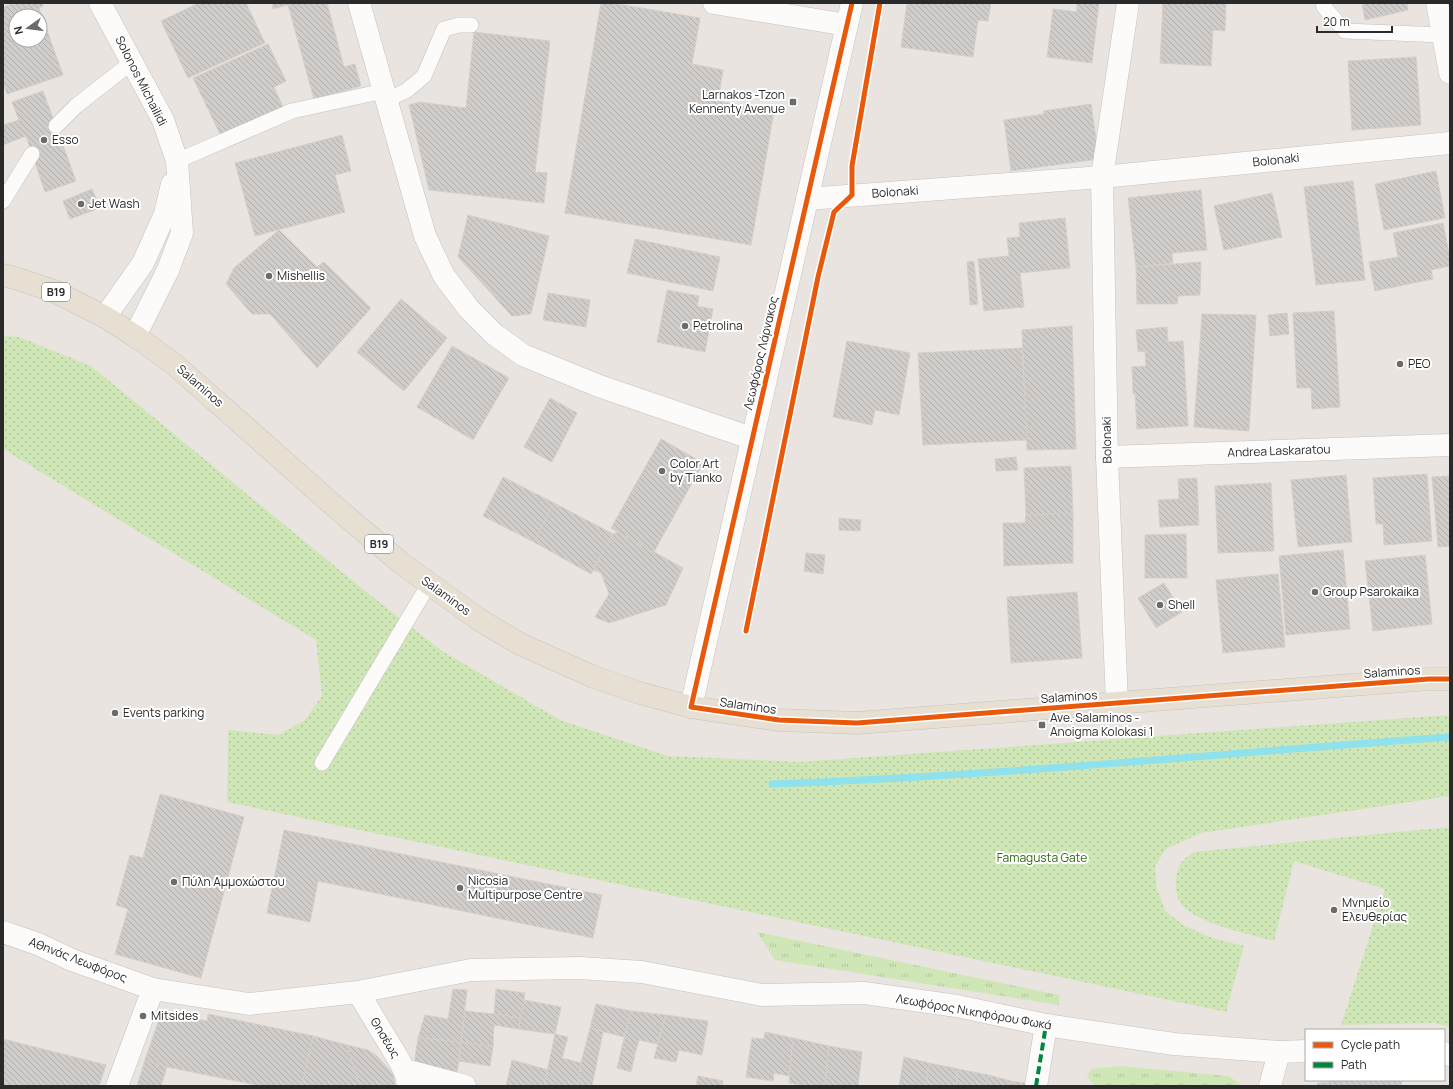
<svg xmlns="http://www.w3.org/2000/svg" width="1453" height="1089" font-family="Manrope,sans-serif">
<defs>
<pattern id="grass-tufts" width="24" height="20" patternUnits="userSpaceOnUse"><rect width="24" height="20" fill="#cfe6b6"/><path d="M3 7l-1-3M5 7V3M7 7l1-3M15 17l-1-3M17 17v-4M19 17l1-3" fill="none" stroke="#b2c59d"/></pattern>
<pattern id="park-dots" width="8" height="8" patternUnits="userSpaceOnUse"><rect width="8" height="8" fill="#cfe6b6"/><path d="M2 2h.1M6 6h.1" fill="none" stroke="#b2c59d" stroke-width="1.8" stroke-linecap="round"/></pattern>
<pattern id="building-back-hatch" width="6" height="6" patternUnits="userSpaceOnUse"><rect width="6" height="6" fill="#cfccc9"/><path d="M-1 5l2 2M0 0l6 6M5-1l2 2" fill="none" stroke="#b2afad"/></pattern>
</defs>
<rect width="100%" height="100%" fill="#e9e4df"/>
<g fill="url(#grass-tufts)">
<path d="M757,932L1059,995V1005L775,960Z"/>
<path d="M1120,1066L1228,1076L1239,1083L1240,1086H1094L1087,1076L1091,1069Z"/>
</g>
<g fill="url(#park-dots)">
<path d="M3,336L19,337L91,366L370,595L442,651L560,720L668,756L800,762L1450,715V796L1201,833L1166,849L1155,866L1157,889L1166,912L1185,926L1212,938L1244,946L1226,1012L227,802L228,730L278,735L304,721L322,696L316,640L3,449Z"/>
<path d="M1450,827V1027L1434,1023L1341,1025L1385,889L1294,861L1274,941C1252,935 1196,923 1182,905C1177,898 1175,890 1176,882C1177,864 1181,861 1194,852Z"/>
</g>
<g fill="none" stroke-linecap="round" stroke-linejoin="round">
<path stroke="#8ee2ee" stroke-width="7" d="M772,784C998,776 1224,753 1450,737"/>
</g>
<g fill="url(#building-back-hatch)" stroke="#d4cfcb" fill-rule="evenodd">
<path d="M15,3H42L43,6L39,8L63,75L7,94L3,82V7ZM16,16H40V40H16Z"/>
<path d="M199,3H246L265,43L188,78L161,21Z"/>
<path d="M272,3H327L344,67L355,64L361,86L314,99L288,5L273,9Z"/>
<path d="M601,3H612L700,18L692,64L723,70L718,101L774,111L751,245L565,213Z"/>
<path d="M907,3H991L988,21L978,20L973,57L901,47Z"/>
<path d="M1077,3H1099L1092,63L1047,57L1053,9L1077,12Z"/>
<path d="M1163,3H1226L1225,31L1213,30L1211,66L1160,63Z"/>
<path d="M1362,3H1407L1408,10L1365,20Z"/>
<path d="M474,32L550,41L535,172L547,173L544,203L429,190L409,105L419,102L466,108Z"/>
<path d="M268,44L286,81L274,87L283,107L221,136L193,78Z"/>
<path d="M1416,57L1421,125L1352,130L1348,61Z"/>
<path d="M43,91L76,181L45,192L26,136L3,145V125L19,120L12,102Z"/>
<path d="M1091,104L1099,159L1011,171L1004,120L1044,114L1043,111Z"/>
<path d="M342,135L351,171L335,175L345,212L255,236L235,163Z"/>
<path d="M1436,171L1445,218L1384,230L1375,184Z"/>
<path d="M1353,181L1365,280L1316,285L1304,187Z"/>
<path d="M92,189L100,208L70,219L63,201Z"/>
<path d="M1201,190L1207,250L1172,253L1173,263L1136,267L1128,198Z"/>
<path d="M1272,193L1282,237L1224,250L1214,206Z"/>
<path d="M468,215L549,236L531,314L512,316L458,257Z"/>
<path d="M1065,218L1070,268L1020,273L1024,307L984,311L978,259L1009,256L1007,238L1020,237L1019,223Z"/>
<path d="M1443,223L1450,258V266L1431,270L1433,279L1375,291L1369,262L1398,257L1393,233Z"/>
<path d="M279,230L317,267L270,314H252L226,284L234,268Z"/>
<path d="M635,239L720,257L713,291L627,273Z"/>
<path d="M974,261L978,304L970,305L967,262Z"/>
<path d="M324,262L371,308L317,368L270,314L317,267Z"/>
<path d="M1201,262L1200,295L1178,296L1177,304H1137L1136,267Z"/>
<path d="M667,290L699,296L697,306L713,309L705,352L657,342Z"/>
<path d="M548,293L590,300L586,327L543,320Z"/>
<path d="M401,299L447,338L404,391L357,352Z"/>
<path d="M1334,311L1340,407L1312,409L1311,388H1297L1293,313Z"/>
<path d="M1287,313L1289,334L1270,336L1268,315Z"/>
<path d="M1202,314L1256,315L1249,431L1194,427Z"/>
<path d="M1072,326L1076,449L1027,450L1022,330Z"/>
<path d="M1167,327L1168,342L1183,341L1188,426L1137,429L1135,394H1133L1132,367L1146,366L1145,351L1138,352L1136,330Z"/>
<path d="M847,341L910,353L899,415L875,410L872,425L833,417Z"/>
<path d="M452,346L509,378L473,440L417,407Z"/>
<path d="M1022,348L1027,440L923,445L918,353Z"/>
<path d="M550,398L577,413L552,462L524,447Z"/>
<path d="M661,439L703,463L654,552L611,528Z"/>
<path d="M1016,457L1018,470L996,471L995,459Z"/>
<path d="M1071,466L1073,513L1026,515L1024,468Z"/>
<path d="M1427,474L1432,541L1384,545L1383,524H1376L1373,478Z"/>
<path d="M1346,475L1352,542L1298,547L1291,480Z"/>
<path d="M1450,476V546L1438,547L1432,477Z"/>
<path d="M503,477L554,503L534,542L483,516Z"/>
<path d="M1197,478L1199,525L1160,527L1158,500L1179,499L1178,479Z"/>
<path d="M1271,483L1274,551L1218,553L1215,486Z"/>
<path d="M554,503L613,534L591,574L534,542Z"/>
<path d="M1073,513V563L1004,566L1003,523H1025L1026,515Z"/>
<path d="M839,518L861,520L860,531L839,530Z"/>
<path d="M618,532L683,568L666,605L609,623L595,617L609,594L601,573L593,570L613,534Z"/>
<path d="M1186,534L1187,578H1145V535Z"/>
<path d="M1343,550L1350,629L1286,635L1279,556Z"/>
<path d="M806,553L825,555L823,574L804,571Z"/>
<path d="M1425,555L1432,624L1373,631L1365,561Z"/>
<path d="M1278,574L1285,647L1223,653L1216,580Z"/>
<path d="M1164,583L1182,612L1156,628L1138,598Z"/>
<path d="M1077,592L1082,658L1011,663L1007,597Z"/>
<path d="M160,794L244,817L201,978L115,954L128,909L116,905L130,855L143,858Z"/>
<path d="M284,830L602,895L593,938L318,881L310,922L267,913Z"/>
<path d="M453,989L467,990L461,1042L418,1038L425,1015L448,1019Z"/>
<path d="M496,989L525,993L521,1018L494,1014Z"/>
<path d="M524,1000L561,1007L555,1034L518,1029Z"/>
<path d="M596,1004L631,1011L624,1037L590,1028Z"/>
<path d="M162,1011L207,1021L208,1014L313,1036L302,1086H261L167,1067L145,1060Z"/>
<path d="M465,1011L494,1014L521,1018L518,1029L494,1025L493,1047L461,1042Z"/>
<path d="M631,1011L666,1015L657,1044L639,1040L635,1054L621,1051Z"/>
<path d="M666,1015L708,1021L702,1055L679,1050L676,1062L654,1058Z"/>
<path d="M590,1028L603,1032L592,1086H577L581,1063Z"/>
<path d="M765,1032L793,1038L789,1076L774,1073L773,1081L746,1077L752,1038L764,1039Z"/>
<path d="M555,1034L568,1037L562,1058L581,1063L577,1086H544Z"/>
<path d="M313,1036L347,1045L360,1086H302Z"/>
<path d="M418,1038L461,1042L457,1074L414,1065Z"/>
<path d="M793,1038L829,1046L825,1086H807L789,1083Z"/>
<path d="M3,1039L106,1065L99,1086H3Z"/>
<path d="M461,1042L493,1047L490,1066L459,1061Z"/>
<path d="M347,1045L368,1050L377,1056L393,1074L395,1086H360Z"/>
<path d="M829,1046L862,1052L858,1086H825Z"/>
<path d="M621,1051L635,1054L631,1072L617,1068Z"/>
<path d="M904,1057L929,1063L926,1086H899Z"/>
<path d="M145,1060L167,1067L161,1086H137Z"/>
<path d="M512,1060L548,1070L544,1086H506Z"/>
<path d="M929,1063L958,1069L956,1086H926Z"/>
<path d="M958,1069L988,1075L986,1086H956Z"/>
<path d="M988,1075L1011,1081V1086H986Z"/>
<path d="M698,1076L723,1081L722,1086H696Z"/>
<path d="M1329,1080H1402L1401,1086H1317L1318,1083L1329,1082Z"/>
<path d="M1011,1081L1026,1083L1025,1086H1011Z"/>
</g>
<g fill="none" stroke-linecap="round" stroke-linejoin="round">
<defs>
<g id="service">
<path d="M1323,3L1324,7L1345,31L1443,35"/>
<path d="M386,100L406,91L424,76L444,29L459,25H471"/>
<path d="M56,126L76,106L132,62"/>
<path d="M177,161L292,111L384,91"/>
<path d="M3,201L32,154"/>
<path d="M322,763L429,584"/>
</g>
<path id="pedestrian" d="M1036,1086L1046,1025"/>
<g id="minor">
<path d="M359,3L425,236L444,276L469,309L494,334L523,355L599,386L751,438"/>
<path d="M714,3L847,25"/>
<path d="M1437,3L1450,73"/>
<path d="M807,199L1102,177L1450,143"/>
<path d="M1107,457L1450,445"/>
<path d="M1117,704L1107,457L1102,177L1128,3"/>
<path d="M358,992L399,1060L406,1074L408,1086"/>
<path d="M406,1074L412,1072L465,1086"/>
<path d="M117,1086L153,989"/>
<path d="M1270,1086L1279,1052"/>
</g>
<g id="tertiary">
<path d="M3,932L38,944L72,960L153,989L249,1004L358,992L471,970L579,968L642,972L762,995L864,993L957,1006L1046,1025L1174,1044L1279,1052L1306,1051"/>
<path d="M1444,1053L1450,1055"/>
</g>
<g id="secondary">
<path d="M100,3L163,120L177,161L182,233L168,270L135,336"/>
<path d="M105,317L143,263L165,214L172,184"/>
<path d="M691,707L852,3"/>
</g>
<path id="primary" d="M3,275L15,278L54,291L105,317L135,336L174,364L340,511L401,563L478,619L520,644L594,677L640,693L691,707L779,720L857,723L1429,679H1450"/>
</defs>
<use href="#service" stroke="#c2c1c1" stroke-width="16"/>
<use href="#pedestrian" stroke="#c2c1c1" stroke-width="23"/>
<use href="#minor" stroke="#c2c1c1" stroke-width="23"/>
<use href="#tertiary" stroke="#c2c1c1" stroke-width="23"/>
<use href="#secondary" stroke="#c2c1c1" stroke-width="23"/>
<use href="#primary" stroke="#c4c3c1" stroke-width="23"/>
<use href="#service" stroke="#fcfbfa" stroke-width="15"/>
<use href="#pedestrian" stroke="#fcfbfa" stroke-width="22"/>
<use href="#minor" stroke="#fcfbfa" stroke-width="22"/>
<use href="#tertiary" stroke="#fcfbfa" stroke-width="22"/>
<use href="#secondary" stroke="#fcfbfa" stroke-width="22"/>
<use href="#primary" stroke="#e7e0d2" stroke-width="22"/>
<path stroke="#00873e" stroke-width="4" stroke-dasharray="8 4" stroke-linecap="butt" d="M1036,1086L1046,1025"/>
<defs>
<g id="cycleway">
<path d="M852,3L691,707L779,720L857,723L1429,679H1450"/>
<path d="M746,631L818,277L834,212L852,195V166L880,3"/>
</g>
</defs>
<use href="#cycleway" stroke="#fff" stroke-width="8"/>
<use href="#cycleway" stroke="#e8590c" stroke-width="5"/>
</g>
<g fill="#6d6b69" stroke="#fff" stroke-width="1.5">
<rect x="789" y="98" width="8" height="8" rx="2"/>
<circle cx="44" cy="140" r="4"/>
<circle cx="81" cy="204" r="4"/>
<circle cx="269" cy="276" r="4"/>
<circle cx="685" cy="326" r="4"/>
<circle cx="1400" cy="364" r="4"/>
<circle cx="662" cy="471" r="4"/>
<circle cx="1315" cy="592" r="4"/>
<circle cx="1160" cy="605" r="4"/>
<circle cx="115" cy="713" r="4"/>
<rect x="1038" y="721" width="8" height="8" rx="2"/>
<circle cx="174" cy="882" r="4"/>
<circle cx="460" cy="888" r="4"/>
<circle cx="1334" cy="910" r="4"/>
<circle cx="143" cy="1016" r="4"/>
</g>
<g text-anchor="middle" stroke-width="4" stroke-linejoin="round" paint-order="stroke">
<g fill="#fff" stroke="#6a6a6a" stroke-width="1">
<rect x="42" y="283" width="28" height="18" rx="3"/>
<rect x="365" y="535" width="28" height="18" rx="3"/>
</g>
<g font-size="11" font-weight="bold" fill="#2a2a2a">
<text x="56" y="296">B19</text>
<text x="379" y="548">B19</text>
</g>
<g font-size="12" fill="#2a2a2a" stroke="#fff">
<text transform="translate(141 81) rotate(63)" y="4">Solonos Michailidi</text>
<text transform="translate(1276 160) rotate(-6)" y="4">Bolonaki</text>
<text transform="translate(895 192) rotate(-4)" y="4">Bolonaki</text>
<text transform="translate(761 353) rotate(-77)" y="4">Λεωφόρος Λάρνακος</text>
<text transform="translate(200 386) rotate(41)" y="4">Salaminos</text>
<text transform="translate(1107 440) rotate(-91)" y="4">Bolonaki</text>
<text transform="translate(1279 451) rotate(-2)" y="4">Andrea Laskaratou</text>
<text transform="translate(446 596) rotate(36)" y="4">Salaminos</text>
<text transform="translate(1392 672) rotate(-4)" y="4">Salaminos</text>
<text transform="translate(1069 697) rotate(-4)" y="4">Salaminos</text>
<text transform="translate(748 706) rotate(8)" y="4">Salaminos</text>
<text transform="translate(78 960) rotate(21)" y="4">Αθηνάς Λεωφόρος</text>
<text transform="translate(974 1012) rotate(10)" y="4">Λεωφόρος Νικηφόρου Φωκά</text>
<text transform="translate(385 1038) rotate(59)" y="4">Θησέως</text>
</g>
<g font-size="12" fill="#2a2a2a" stroke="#fff" text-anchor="start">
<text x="785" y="99" text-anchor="end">Larnakos -Tzon<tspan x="785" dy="14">Kennenty Avenue</tspan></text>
<text x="52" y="144">Esso</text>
<text x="89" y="208">Jet Wash</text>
<text x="277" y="280">Mishellis</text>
<text x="693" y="330">Petrolina</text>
<text x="1408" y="368">PEO</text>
<text x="670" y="468">Color Art<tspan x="670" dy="14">by Tianko</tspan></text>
<text x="1323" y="596">Group Psarokaika</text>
<text x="1168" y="609">Shell</text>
<text x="123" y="717">Events parking</text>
<text x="1050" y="722">Ave. Salaminos -<tspan x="1050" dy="14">Anoigma Kolokasi 1</tspan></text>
<text x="468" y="885">Nicosia<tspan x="468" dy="14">Multipurpose Centre</tspan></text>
<text x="182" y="886">Πύλη Αμμοχώστου</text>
<text x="1342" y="907">Μνημείο<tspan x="1342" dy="14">Ελευθερίας</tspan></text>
<text x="151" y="1020">Mitsides</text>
</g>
<g font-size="12" fill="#326b16" stroke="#fff">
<text x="1042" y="862">Famagusta Gate</text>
</g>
</g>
<rect width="1453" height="1089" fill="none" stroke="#2a2a2a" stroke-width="8"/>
<rect x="1305" y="1029" width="140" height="52" fill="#ffffff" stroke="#aaaaaa"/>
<rect x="1313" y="1042" width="20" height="6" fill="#e8590c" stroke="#aaaaaa"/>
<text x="1341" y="1049" font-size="12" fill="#2a2a2a">Cycle path</text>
<rect x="1313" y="1062" width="20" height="6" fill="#00873e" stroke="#aaaaaa"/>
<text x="1341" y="1069" font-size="12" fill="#2a2a2a">Path</text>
<g transform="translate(28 28) rotate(256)"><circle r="19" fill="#ffffff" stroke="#aaaaaa"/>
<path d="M0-3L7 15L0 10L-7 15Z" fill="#6d6b69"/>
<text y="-6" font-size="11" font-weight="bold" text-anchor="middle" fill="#2a2a2a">N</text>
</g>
<path d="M1317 26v6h75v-6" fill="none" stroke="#2a2a2a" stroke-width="2"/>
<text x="1323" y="26" font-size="12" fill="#2a2a2a" stroke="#ffffff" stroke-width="3" paint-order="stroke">20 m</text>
</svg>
